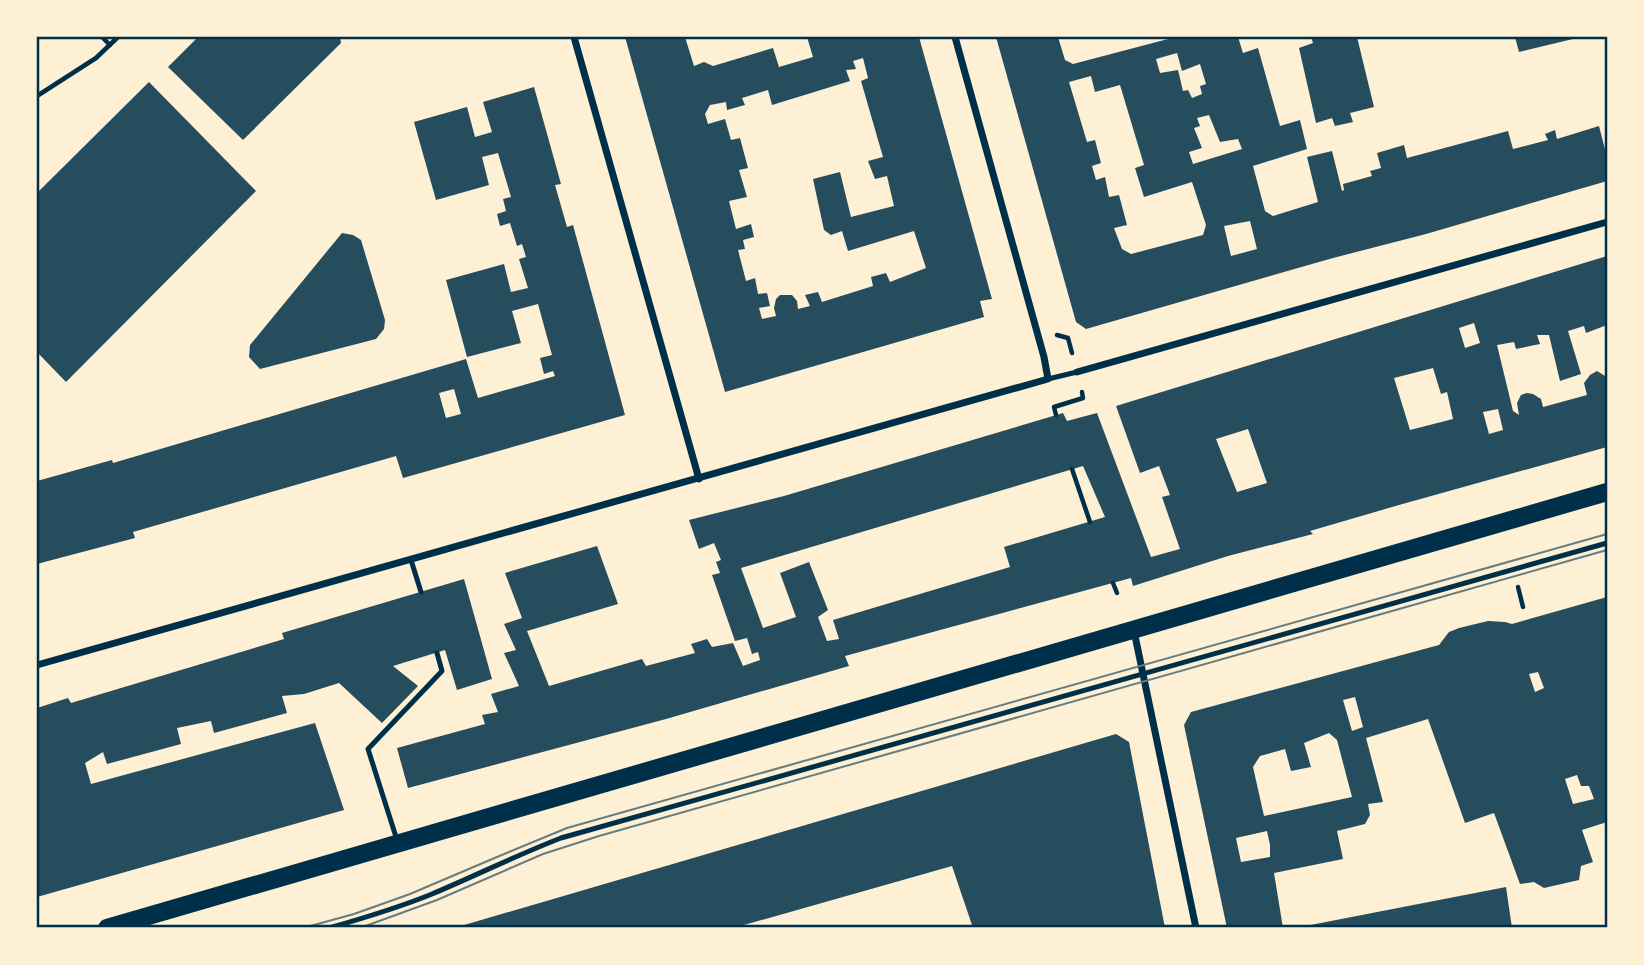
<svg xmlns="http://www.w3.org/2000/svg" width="1644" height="965" font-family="Barlow,sans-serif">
<rect width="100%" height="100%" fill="#fdf0d5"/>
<g fill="#264d5e" fill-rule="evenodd">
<path d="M198,37H340L341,43L243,140L168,67Z"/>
<path d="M625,37H685L694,66L704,62L713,66L773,48L779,67L813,57L807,37H919L992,299L980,301L984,317L725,392ZM863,58L868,78L861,81L883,157L868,161L875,179L887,176L894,206L851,217L840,172L813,179L824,230L831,235L842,231L848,251L914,231L926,268L890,282L886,273L871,277L873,286L822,302L818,292L805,295L810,306L798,309L797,301L792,295H780L776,299L774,308L776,316L762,319L759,308L770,306L767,293L758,294L755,278L746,281L738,250L745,249L743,240L754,237L751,224L736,229L729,201L747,197L739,170L748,168L740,138L731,140L725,119L708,124L705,114L710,105L726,102L727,110L745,105L742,98L768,90L772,105L850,81L846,70L856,69L853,61Z"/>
<path d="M996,37H1058L1065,60L1073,64L1168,39L1169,37H1238L1243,53L1258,48L1280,126L1300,120L1307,149L1253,166L1265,211L1273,216L1318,202L1307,157L1332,151L1342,191L1344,190L1343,184L1372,176L1370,171L1381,168L1377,153L1404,145L1407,158L1508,131L1513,149L1548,140L1545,134L1555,130L1557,139L1599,126L1607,157V181L1426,234L1333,258L1086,329L1076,322ZM1177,53L1182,71L1200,64L1206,84L1200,86L1202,94L1192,98L1188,90L1183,91L1178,70L1160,73L1156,59ZM1091,76L1095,92L1120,85L1144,165L1135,168L1144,197L1192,182L1206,225L1203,235L1131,254L1122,249L1114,228L1127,225L1119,195L1109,197L1105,177L1096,180L1092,166L1101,163L1095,140L1087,142L1069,82ZM1209,115L1220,142L1238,139L1242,149L1193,164L1189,152L1202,148L1194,128L1200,126L1197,118ZM1250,221L1257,249L1231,256L1224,226Z"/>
<path d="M1311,37H1357L1374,107L1350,113L1353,122L1335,126L1332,118L1316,123L1299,48L1313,43Z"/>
<path d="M1515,37H1577V38L1519,52Z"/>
<path d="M149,82L256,191L66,382L37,352V193Z"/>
<path d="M534,87L561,184L555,185L567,227L573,225L625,415L403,478L396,456L133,532L135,538L37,564V481L112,460L113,463L466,359L478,398L555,376L553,371L544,374L540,358L552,355L538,304L512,311L521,343L467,357L446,280L504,264L511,292L528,288L519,259L526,257L522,244L517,246L510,223L500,226L497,214L506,211L503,199L511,197L498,153L482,157L489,185L436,200L414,122L467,107L475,137L492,132L483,102ZM454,389L461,414L446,418L439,393Z"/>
<path d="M342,233L353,235L361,240L385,320L384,329L376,339L260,369L249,357L250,345Z"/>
<path d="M1607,256V325L1586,333L1584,326L1568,331L1581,374L1560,381L1549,335H1537L1540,344L1516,349L1514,342L1497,345L1513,411L1519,415L1517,403L1521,395L1527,393L1533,394L1541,399L1543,407L1587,395L1584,383L1590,375L1597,371L1605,376L1607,380V447L1399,505L1310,531L1313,534L1228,556L1133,586L1131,578L845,656L849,666L666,719L408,788L397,748L485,724L482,715L498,712L491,694L519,686L504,653L516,650L504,624L522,618L505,573L597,546L618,604L527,631L549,686L642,659L646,666L695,653L691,644L707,639L712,647L733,643L743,666L760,660L758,652L752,654L747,638L735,641L712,575L720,573L716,562L721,560L714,543L699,549L689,520L784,496L1063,413L1067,421L1097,413L1151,557L1180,549L1162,497L1170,495L1159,466L1140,473L1116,406ZM1474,323L1480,343L1465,348L1459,328ZM1433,368L1441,394L1447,392L1453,419L1410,430L1394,378ZM1498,409L1503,430L1489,434L1483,412ZM1248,429L1267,483L1237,492L1216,439ZM1083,466L1105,517L1004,547L1010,567L833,620L839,639L827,641L818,617L828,610L809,562L780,573L796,617L763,628L741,568Z"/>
<path d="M464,579L492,679L457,690L445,650L393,666L418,686L382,723L339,683L304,694L282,696L287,713L214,733L211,721L177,728L181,744L107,764L103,752L85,763L91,784L315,723L344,810L37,897V708L68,698L71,703L284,639L282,633Z"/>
<path d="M1607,597V822L1582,830L1593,862L1581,866L1579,880L1544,888L1534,882L1520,884L1494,813L1465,823L1428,719L1366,738L1383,802L1368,804L1370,815L1365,824L1337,831L1343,859L1274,873L1283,928H1227L1184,725L1191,712L1439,645L1449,632L1459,628L1488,621L1505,622L1512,624ZM1538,672L1544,688L1535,692L1529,674ZM1355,697L1363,727L1352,731L1343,700ZM1329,733L1337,740L1352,797L1264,816L1253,767L1260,756L1285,749L1291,771L1311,767L1304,743ZM1577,775L1581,786H1589L1594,799L1573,804L1565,779ZM1267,831L1270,845V857L1241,862L1236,838Z"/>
<path d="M1116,734L1129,742L1165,928H973L952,866L737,927L738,928H454Z"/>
<path d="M1506,887L1512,928H1300V927Z"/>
</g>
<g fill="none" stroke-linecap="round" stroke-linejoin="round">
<g stroke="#003049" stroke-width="4.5">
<path d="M102,37L110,45"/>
<path d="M37,96L96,58L118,37"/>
<path d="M1057,335L1068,338L1072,353"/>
<path d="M1056,415L1054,407L1083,398L1082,392"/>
<path d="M1072,469L1090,522"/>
<path d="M1113,583L1117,593"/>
<path d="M1518,587L1523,607"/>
</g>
<g stroke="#003049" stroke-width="5">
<path d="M1048,379L1077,372"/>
<path d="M411,560L421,592"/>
<path d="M397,840L368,749L442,671L437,653"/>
<path d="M329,928C364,918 398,908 432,894C475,876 517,855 561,838L1607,543"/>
</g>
<g stroke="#003049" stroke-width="7">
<path d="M574,37L699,479"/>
<path d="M1077,372L1607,222"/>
<path d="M1134,631L1196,928"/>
<path d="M37,665L1048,379L1044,357L955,37"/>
</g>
<path stroke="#003049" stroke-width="18" d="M107,928L1607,492"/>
<g stroke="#657d81" stroke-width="2">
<path d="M303,928L354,914L410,894L497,857L567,828L1607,534"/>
<path d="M360,928L437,900L543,854L599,836L1607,550"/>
</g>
</g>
<rect width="1644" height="965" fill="none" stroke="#fdf0d5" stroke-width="77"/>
<rect x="38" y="38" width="1568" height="888" fill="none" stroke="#003049" stroke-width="2.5"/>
</svg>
